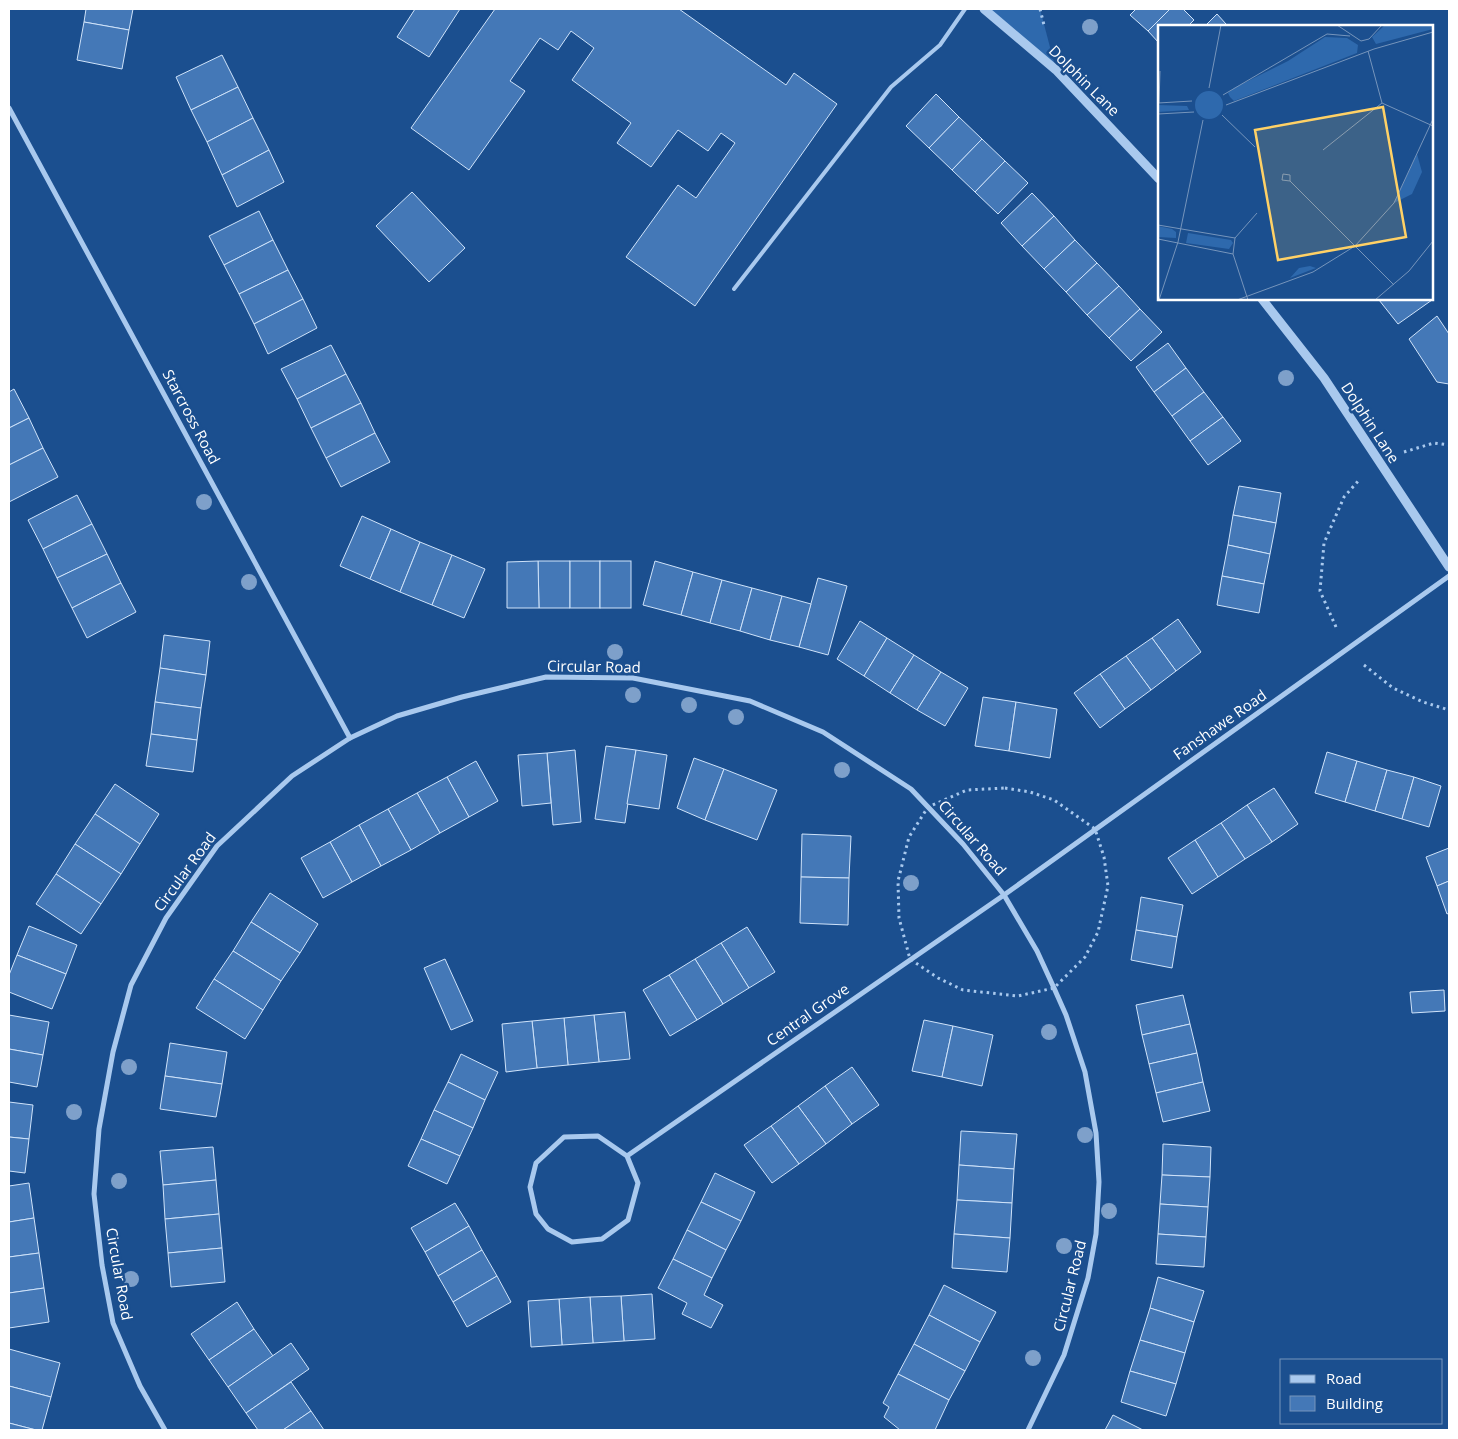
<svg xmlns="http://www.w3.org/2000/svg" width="1458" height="1439" font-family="'Open Sans',sans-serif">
<rect width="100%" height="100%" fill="#1b4f8f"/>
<path fill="#2e69ad" d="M984,9H1040L1056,70Z"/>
<g fill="#4478b7" stroke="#cfe3fa">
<path d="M86,9H133L129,30L84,22Z"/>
<path d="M415,9H460L429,57L397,37Z"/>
<path d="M495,9H679L786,85L794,73L837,104L695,306L626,257L678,185L696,198L735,143L721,133L708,151L678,130L651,167L617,143L631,123L572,80L594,48L571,31L558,50L540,38L510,81L525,91L469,170L411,128Z"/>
<path d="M1136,9H1170L1148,31L1130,15Z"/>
<path d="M1170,9H1183L1194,20L1188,26H1159V43L1148,31Z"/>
<path d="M1217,14L1226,24L1224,26H1205Z"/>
<path d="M84,22L129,30L122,69L77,60Z"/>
<path d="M222,55L238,87L191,110L176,77Z"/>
<path d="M238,87L253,118L207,142L191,110Z"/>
<path d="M936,94L959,117L929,148L906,126Z"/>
<path d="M959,117L982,139L952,170L929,148Z"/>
<path d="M253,118L269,150L222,175L207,142Z"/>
<path d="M982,139L1005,161L975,192L952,170Z"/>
<path d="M269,150L284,182L237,207L222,175Z"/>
<path d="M1005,161L1028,183L998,214L975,192Z"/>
<path d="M412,192L465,248L429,282L376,226Z"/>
<path d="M1032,193L1054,216L1022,246L1001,223Z"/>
<path d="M259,211L273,240L224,265L209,236Z"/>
<path d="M1054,216L1075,240L1044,269L1022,246Z"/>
<path d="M273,240L288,270L239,294L224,265Z"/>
<path d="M1075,240L1097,263L1066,292L1044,269Z"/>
<path d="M1097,263L1119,286L1087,315L1066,292Z"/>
<path d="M288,270L303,299L254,324L239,294Z"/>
<path d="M1119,286L1140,309L1109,338L1087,315Z"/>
<path d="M303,299L317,328L268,354L254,324Z"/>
<path d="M1382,299H1431L1432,300L1398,324L1379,300Z"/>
<path d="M1140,309L1162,332L1131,361L1109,338Z"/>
<path d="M1437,316L1449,334V384L1437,382L1409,339Z"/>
<path d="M1168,343L1186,368L1154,392L1136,367Z"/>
<path d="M331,345L346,374L297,399L281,369Z"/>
<path d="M1186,368L1204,392L1172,416L1154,392Z"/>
<path d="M346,374L361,403L311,428L297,399Z"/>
<path d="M14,389L29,418L9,428V392Z"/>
<path d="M1204,392L1223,417L1190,441L1172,416Z"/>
<path d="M361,403L375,433L326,458L311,428Z"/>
<path d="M1223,417L1241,441L1208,465L1190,441Z"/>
<path d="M29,418L43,448L9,465V428Z"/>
<path d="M375,433L390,462L341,487L326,458Z"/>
<path d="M43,448L58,477L9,502V465Z"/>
<path d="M1239,486L1281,493L1276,523L1233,515Z"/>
<path d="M77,495L92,524L43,549L28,520Z"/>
<path d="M1233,515L1276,523L1270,554L1228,545Z"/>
<path d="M362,516L391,529L370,579L340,566Z"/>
<path d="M92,524L107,554L57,578L43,549Z"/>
<path d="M391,529L420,542L400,592L370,579Z"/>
<path d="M420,542L452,555L432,605L400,592Z"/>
<path d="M1228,545L1270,554L1264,584L1222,576Z"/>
<path d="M107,554L121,583L72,608L57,578Z"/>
<path d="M452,555L485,569L464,618L432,605Z"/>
<path d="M538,561H570V608H539Z"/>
<path d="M538,561L539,608H507V562Z"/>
<rect x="570" y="561" width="30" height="47"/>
<rect x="600" y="561" width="31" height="47"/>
<path d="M655,561L693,572L681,615L643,605Z"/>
<path d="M693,572L722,580L710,623L681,615Z"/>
<path d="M1222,576L1264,584L1259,613L1217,605Z"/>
<path d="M818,578L847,586L828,655L799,647Z"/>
<path d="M722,580L752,588L740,631L710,623Z"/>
<path d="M121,583L136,612L87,638L72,608Z"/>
<path d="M752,588L782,596L770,640L740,631Z"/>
<path d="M782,596L811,604L799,647L770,640Z"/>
<path d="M1178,619L1201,652L1176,671L1152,638Z"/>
<path d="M860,621L887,638L864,676L837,659Z"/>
<path d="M164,635L210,641L206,675L160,668Z"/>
<path d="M887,638L914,655L890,693L864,676Z"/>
<path d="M1152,638L1176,671L1151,690L1126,656Z"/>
<path d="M914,655L941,672L917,710L890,693Z"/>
<path d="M1126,656L1151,690L1125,709L1100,674Z"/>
<path d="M160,668L206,675L201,708L155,702Z"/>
<path d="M941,672L968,688L945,726L917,710Z"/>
<path d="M1100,674L1125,709L1100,728L1074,693Z"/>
<path d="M983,697L1016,702L1009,751L975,746Z"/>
<path d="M155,702L201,708L197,740L151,734Z"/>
<path d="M1016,702L1057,709L1050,758L1009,751Z"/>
<path d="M151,734L197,740L193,772L146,766Z"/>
<path d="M606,746L636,750L625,823L595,819Z"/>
<path d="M575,750L581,822L553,825L547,753Z"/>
<path d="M636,750L667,755L659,809L627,804Z"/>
<path d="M1327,752L1357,761L1345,802L1315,793Z"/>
<path d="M547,753L551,803L522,806L518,755Z"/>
<path d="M694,758L724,769L705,820L677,808Z"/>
<path d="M476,761L498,801L469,817L447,777Z"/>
<path d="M1357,761L1387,770L1375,811L1345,802Z"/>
<path d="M724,769L777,790L757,840L705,820Z"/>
<path d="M1387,770L1414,777L1402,819L1375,811Z"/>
<path d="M447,777L469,817L440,833L417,793Z"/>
<path d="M1414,777L1441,786L1429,827L1402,819Z"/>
<path d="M115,784L159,814L140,844L95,814Z"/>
<path d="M1274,788L1298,824L1272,842L1247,805Z"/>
<path d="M417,793L440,833L411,850L388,809Z"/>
<path d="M1247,805L1272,842L1245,859L1221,823Z"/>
<path d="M388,809L411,850L381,866L359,825Z"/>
<path d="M95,814L140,844L121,874L75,844Z"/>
<path d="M1221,823L1245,859L1218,877L1195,840Z"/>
<path d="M359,825L381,866L352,882L330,842Z"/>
<path d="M802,834L851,836L849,878L801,877Z"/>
<path d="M1195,840L1218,877L1192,894L1168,858Z"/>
<path d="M330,842L352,882L323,898L301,858Z"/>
<path d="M75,844L121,874L101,904L56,874Z"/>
<path d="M1449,848V881L1437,886L1426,857Z"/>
<path d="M56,874L101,904L81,934L36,904Z"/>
<path d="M801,877L849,878L848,925L800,923Z"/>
<path d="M1449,881V913L1447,914L1437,886Z"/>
<path d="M270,893L318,924L300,953L251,922Z"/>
<path d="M1141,897L1183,905L1177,937L1136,930Z"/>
<path d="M251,922L300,953L281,981L233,951Z"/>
<path d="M29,926L77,945L66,974L17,955Z"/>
<path d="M747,927L775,972L749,988L721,943Z"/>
<path d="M1136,930L1177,937L1172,968L1131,960Z"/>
<path d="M721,943L749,988L723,1004L695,959Z"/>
<path d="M233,951L281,981L263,1010L214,979Z"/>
<path d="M17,955L66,974L52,1009L9,992V975Z"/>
<path d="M445,959L473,1021L451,1030L424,968Z"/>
<path d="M695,959L723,1004L697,1020L669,975Z"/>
<path d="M669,975L697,1020L670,1036L643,990Z"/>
<path d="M214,979L263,1010L245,1039L196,1008Z"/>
<path d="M1444,990L1445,1011L1412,1013L1410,992Z"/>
<path d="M1183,995L1190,1024L1142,1035L1136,1005Z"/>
<path d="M625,1012L630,1059L599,1062L594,1015Z"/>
<path d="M9,1015L49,1022L43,1055L9,1049Z"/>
<path d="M594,1015L599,1062L568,1065L564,1018Z"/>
<path d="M564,1018L568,1065L537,1068L532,1021Z"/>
<path d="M924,1020L953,1026L942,1077L912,1071Z"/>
<path d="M532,1021L537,1068L506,1072L502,1024Z"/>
<path d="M1190,1024L1197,1053L1149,1064L1142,1035Z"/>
<path d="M953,1026L993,1035L982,1086L942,1077Z"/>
<path d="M170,1043L227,1052L222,1084L165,1076Z"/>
<path d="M9,1049L43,1055L37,1087L9,1082Z"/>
<path d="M1197,1053L1203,1082L1156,1093L1149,1064Z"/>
<path d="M461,1054L498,1072L485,1100L448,1082Z"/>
<path d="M852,1067L879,1105L852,1124L825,1086Z"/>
<path d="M165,1076L222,1084L216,1117L160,1109Z"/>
<path d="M448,1082L485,1100L473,1128L434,1110Z"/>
<path d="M1203,1082L1210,1111L1163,1122L1156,1093Z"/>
<path d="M825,1086L852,1124L826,1144L798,1106Z"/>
<path d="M9,1102L33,1105L29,1139L9,1137Z"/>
<path d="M798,1106L826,1144L799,1164L771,1126Z"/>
<path d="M434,1110L473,1128L460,1156L421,1139Z"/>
<path d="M771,1126L799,1164L772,1183L744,1145Z"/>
<path d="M961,1131L1017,1134L1014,1169L959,1165Z"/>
<path d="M9,1137L29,1139L25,1173L9,1171Z"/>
<path d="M421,1139L460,1156L447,1184L408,1166Z"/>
<path d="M1163,1144L1211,1147L1210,1177L1162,1175Z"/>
<path d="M213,1147L216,1180L163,1185L160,1151Z"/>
<path d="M959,1165L1014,1169L1012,1203L957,1200Z"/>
<path d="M715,1173L755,1192L741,1221L701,1202Z"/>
<path d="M1162,1175L1210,1177L1208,1207L1160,1204Z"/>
<path d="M216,1180L219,1214L165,1219L163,1185Z"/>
<path d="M29,1183L34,1218L9,1222V1186Z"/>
<path d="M957,1200L1012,1203L1010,1238L954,1234Z"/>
<path d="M701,1202L741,1221L726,1250L687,1230Z"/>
<path d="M455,1203L469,1226L425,1252L411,1228Z"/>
<path d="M1160,1204L1208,1207L1206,1237L1158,1234Z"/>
<path d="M219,1214L222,1248L168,1253L165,1219Z"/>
<path d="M34,1218L39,1253L9,1257V1222Z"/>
<path d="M469,1226L482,1250L438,1276L425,1252Z"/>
<path d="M687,1230L726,1250L712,1278L673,1259Z"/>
<path d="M954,1234L1010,1238L1007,1272L952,1268Z"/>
<path d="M1158,1234L1206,1237L1204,1267L1156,1264Z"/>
<path d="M222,1248L225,1282L171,1287L168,1253Z"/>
<path d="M482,1250L497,1276L453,1302L438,1276Z"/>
<path d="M39,1253L44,1288L9,1293V1257Z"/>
<path d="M673,1259L712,1278L704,1295L723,1305L711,1328L682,1314L687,1303L658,1288Z"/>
<path d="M497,1276L511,1302L467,1327L453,1302Z"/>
<path d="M1158,1277L1204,1291L1194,1322L1150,1308Z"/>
<path d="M944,1285L996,1312L980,1342L929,1315Z"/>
<path d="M44,1288L49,1322L9,1328V1293Z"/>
<path d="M652,1294L655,1339L624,1341L621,1296Z"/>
<path d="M621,1296L624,1341L593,1343L590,1297Z"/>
<path d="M590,1297L593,1343L562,1345L559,1299Z"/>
<path d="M559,1299L562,1345L531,1347L528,1301Z"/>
<path d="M237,1302L254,1329L209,1360L191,1334Z"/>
<path d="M1150,1308L1194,1322L1185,1353L1140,1340Z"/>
<path d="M929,1315L980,1342L965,1371L914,1344Z"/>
<path d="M254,1329L273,1356L228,1387L209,1360Z"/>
<path d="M1140,1340L1185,1353L1176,1384L1130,1371Z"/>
<path d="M291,1343L309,1369L246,1413L228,1387Z"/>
<path d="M914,1344L965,1371L949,1400L898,1374Z"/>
<path d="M9,1349L60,1363L51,1397L9,1386Z"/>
<path d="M1130,1371L1176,1384L1166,1416L1121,1402Z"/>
<path d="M898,1374L949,1400L935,1430H900L884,1417L889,1407L883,1403Z"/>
<path d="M291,1382L311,1411L283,1430H258L246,1413Z"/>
<path d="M9,1386L51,1397L42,1430H36L9,1423Z"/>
<path d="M311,1411L324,1430H283Z"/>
<path d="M1113,1415L1143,1430H1105Z"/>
<path d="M9,1423L36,1430H9Z"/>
</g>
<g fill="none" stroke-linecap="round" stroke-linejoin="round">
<g stroke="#a9c9ee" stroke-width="3" stroke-dasharray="2.5 4" stroke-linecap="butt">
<path d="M1040,9L1044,25"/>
<path d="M1404,452L1434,443L1449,445"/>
<path d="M1336,627L1320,591L1324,543L1344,497L1360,479"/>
<path d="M1364,665L1393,688L1423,702L1449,710"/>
<path d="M1005,788L1030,792L1054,800L1095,829L1104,857L1108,886L1098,932L1085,957L1054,988L1018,996L963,990L938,978L910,959L899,918L898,881L909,837L928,807L967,790Z"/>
</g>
<path stroke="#a9c9ee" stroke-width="4" d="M734,289L891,87L940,45L965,9"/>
<g stroke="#a9c9ee" stroke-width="5">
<path d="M9,108L350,738"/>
<path d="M627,1156L598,1136L564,1137L536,1163L530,1187L536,1214L548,1229L572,1242L602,1239L628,1220L638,1183L627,1156L1004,895L1449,576"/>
<path d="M165,1430L140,1386L113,1323L102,1265L94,1194L99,1129L113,1052L131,985L166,918L217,846L292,776L350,738L397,716L462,697L546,677L633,678L750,701L823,732L911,789L963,844L1004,895L1037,951L1054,988L1066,1015L1085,1072L1096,1133L1099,1182L1096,1234L1088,1278L1064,1355L1028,1430"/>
</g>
<g stroke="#a9c9ee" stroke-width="9">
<path d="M984,9L1056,70L1159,179"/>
<path d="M1262,299L1324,378L1449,567"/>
</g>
</g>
<g fill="#7ea0ca">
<circle cx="1090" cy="27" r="8"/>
<circle cx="1286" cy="378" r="8"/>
<circle cx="204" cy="502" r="8"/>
<circle cx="249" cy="582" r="8"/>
<circle cx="615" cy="652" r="8"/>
<circle cx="633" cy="695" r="8"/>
<circle cx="689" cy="705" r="8"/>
<circle cx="736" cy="717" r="8"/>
<circle cx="842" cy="770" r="8"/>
<circle cx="911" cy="883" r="8"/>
<circle cx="1049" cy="1032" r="8"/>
<circle cx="129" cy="1067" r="8"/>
<circle cx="74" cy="1112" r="8"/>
<circle cx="1085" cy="1135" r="8"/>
<circle cx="119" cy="1181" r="8"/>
<circle cx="1109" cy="1211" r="8"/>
<circle cx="1064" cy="1246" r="8"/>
<circle cx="131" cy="1279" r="8"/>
<circle cx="1033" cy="1358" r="8"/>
</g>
<g text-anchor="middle" stroke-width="5" stroke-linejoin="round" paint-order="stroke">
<g font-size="15" fill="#fff" stroke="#1b4f8f">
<text transform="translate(1084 81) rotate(45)" y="5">Dolphin Lane</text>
<text transform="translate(191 417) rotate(62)" y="5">Starcross Road</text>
<text transform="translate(1370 423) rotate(57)" y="5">Dolphin Lane</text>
<text transform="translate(594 667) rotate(1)" y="5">Circular Road</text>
<text transform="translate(1220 725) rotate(-35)" y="5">Fanshawe Road</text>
<text transform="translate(972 838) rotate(49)" y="5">Circular Road</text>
<text transform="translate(185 872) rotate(-54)" y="5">Circular Road</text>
<text transform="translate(808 1015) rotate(-35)" y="5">Central Grove</text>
<text transform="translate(119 1274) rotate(80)" y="5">Circular Road</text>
<text transform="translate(1070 1286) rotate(-76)" y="5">Circular Road</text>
</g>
</g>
<g transform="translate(1158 25)">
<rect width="275" height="275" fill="#1b4f8f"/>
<path d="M227,0H275V4L218,19L214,12ZM167,12L189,13L200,20L199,28L76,76L72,72L70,68L76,63L130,36ZM37 80a14 14 0 1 1 28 0a14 14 0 1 1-28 0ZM0,80L29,81L31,85L0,87ZM259,129L264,147L254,169L236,178ZM0,201L14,204L18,207V213L0,212ZM30,208L73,215L75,218L71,224L28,218ZM152,241L158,243L132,253L141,243Z" fill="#2e69ad"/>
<path fill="none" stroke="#7695bc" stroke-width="1" d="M179,0L203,16L211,14L224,0M210,26L224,78L275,101M51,63L63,0M65,70L169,9L192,11M0,78L34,76M1,78L2,46M68,80L216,24L275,7M0,89L36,87M64,90L97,122M165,125L224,78M132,156V150L125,149L124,155L132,156L236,260M0,200L77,213M0,214L75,229M1,275L20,217L45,95M79,275L155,247L197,221L236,178L275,94M90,275L75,229L77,213L99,188M217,275L251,246L275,216"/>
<path fill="#ffd166" fill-opacity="0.15" stroke="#ffd166" stroke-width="2.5" d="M225,82L248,212L120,235L97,105Z"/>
<rect width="275" height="275" fill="none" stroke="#fff" stroke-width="2.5"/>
</g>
<rect width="1458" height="1439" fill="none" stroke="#ffffff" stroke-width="20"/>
<rect x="1280" y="1359" width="162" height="65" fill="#1b4f8f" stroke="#7695bc"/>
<rect x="1290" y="1375" width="25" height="8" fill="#a9c9ee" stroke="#7695bc"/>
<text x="1326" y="1384" font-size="15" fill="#ffffff">Road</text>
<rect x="1290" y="1396" width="25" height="15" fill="#4478b7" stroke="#7695bc"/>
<text x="1326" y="1409" font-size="15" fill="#ffffff">Building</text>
</svg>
